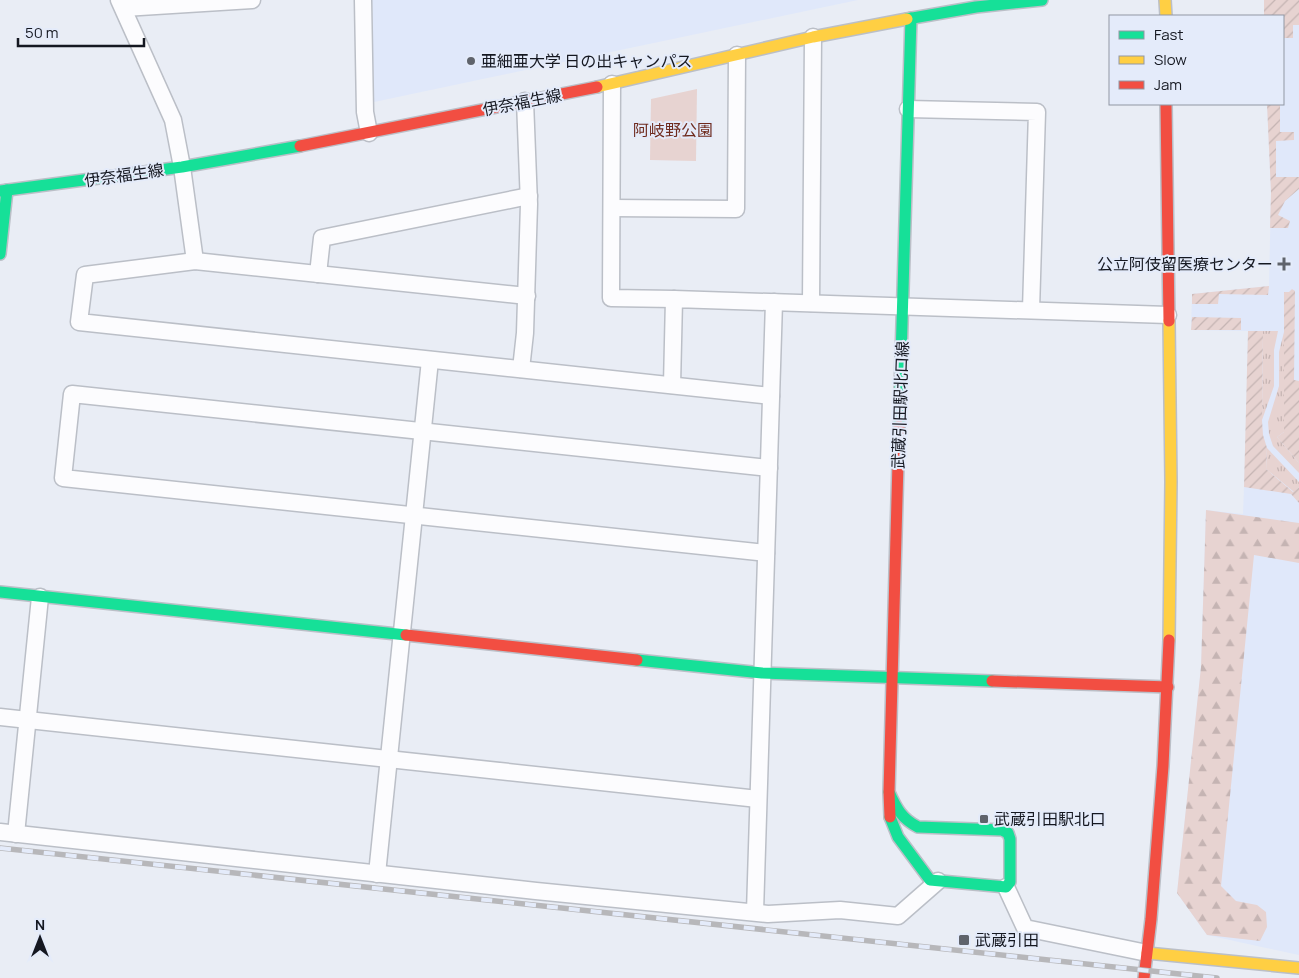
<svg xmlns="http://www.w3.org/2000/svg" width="1299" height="978" font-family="Manrope,'Noto Sans JP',sans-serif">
<defs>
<pattern id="grass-tufts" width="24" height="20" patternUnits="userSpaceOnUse" patternTransform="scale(1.25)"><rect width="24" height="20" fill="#e7d3d1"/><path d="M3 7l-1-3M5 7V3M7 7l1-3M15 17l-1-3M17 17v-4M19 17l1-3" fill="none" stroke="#c5b4b3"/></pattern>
<pattern id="forest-firs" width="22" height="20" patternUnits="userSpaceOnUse" patternTransform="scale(1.25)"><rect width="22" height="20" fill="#e7d3d1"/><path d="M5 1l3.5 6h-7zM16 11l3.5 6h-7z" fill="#c5b4b3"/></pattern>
<pattern id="garden-furrows" width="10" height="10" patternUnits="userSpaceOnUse" patternTransform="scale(1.25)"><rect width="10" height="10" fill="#e7d3d1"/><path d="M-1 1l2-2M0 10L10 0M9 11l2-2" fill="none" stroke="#c5b4b3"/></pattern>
</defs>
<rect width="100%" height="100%" fill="#e9edf5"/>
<g fill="#e0e8fa">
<path d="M372,0H858L374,102Z"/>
<path d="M1264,0H1299V955L1207,935L1177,893L1201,667L1206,510L1243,514L1246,434L1248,331L1191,330L1192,294L1269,286L1271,193L1267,104H1283V16H1264Z"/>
</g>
<g fill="url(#grass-tufts)">
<path d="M1263,331H1278L1274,350V386L1262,420Z"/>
<path d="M1284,332V432L1277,437L1299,463V473L1273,446L1269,434L1268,422L1279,386V352Z"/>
<path d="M1267,448L1299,482V487L1294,492L1266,469Z"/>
</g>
<path fill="url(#forest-firs)" d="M1206,510L1299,523V563L1254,555L1221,886L1236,901L1257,905L1266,912L1267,927L1260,941L1207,935L1177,893L1201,667Z"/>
<path fill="#e7d3d1" d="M697,89L696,161L650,160L651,99Z"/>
<g fill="url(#garden-furrows)">
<path d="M1264,0H1299V25H1293V38H1283V16H1264Z"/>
<path d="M1267,104H1280V132H1294V140L1276,141V177H1299V189L1285,201L1278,215L1290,221L1288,228H1270L1271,193Z"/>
<path d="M1269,286L1268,295L1219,294L1218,304H1192V294Z"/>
<path d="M1292,289L1295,291L1294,380L1299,381V463L1277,437L1284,432V292H1289Z"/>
<path d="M1192,317L1241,318V330H1191Z"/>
<path d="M1248,331H1263L1262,420L1263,435L1267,448L1266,469L1293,492L1299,487V503L1291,494L1244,487Z"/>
</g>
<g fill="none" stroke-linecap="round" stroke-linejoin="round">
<defs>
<g id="street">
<path d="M119,0L173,120L182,167L195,261"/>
<path d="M363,0L365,112L369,133"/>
<path d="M124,8L252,0"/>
<path d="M612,84L611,298L674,299"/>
<path d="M908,109L1037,112L1031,310"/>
<path d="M612,208L736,209L737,55"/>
<path d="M318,274L322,238L529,196"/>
<path d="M527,296L195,261L85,275L79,322L771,396"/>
<path d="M811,303L813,37"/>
<path d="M521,369L525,333L529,204L525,101"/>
<path d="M672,385L674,299L1168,315"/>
<path d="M766,553L63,478L72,394L769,468"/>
<path d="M0,717L758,799"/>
<path d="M0,832L536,891L768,914L840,910L898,916L938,881"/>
<path d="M16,834L40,597"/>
<path d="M377,874L430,360"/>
<path d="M1006,887L1025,928L1147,953"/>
<path d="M755,912L774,302"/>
</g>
<g id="fast">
<path d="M907,19L976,7L1042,0"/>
<path d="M0,191L182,167L300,146"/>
<path d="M0,254L7,190"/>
<path d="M899,426L911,18"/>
<path d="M0,592L406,635"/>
<path d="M637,660L762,673L992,681"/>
<path d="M889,792C896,808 902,819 918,827L1002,830L1008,833L1010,839V882L1006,887L930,880L898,837L890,817"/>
</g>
<g id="slow">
<path d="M1165,0L1166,16"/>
<path d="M597,87L813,37L907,19"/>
<path d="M1169,640L1171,482L1169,321"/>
<path d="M1147,953L1299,968"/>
</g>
<g id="jam">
<path d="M1166,104L1169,321"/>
<path d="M300,146L597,87"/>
<path d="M406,635L637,660"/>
<path d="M992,681L1168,687"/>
<path d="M890,817L889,792L899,426"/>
<path d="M1144,978L1151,919L1163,766L1169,640"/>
</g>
</defs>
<use href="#street" stroke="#bbbfc7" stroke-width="19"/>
<use href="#fast" stroke="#bbbfc7" stroke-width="14"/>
<use href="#slow" stroke="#bbbfc7" stroke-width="14"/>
<use href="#jam" stroke="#bbbfc7" stroke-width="14"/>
<use href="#street" stroke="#fcfcfe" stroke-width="16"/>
<use href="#fast" stroke="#16e098" stroke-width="11"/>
<use href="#slow" stroke="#ffcf43" stroke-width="11"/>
<use href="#jam" stroke="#f24e42" stroke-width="11"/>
<defs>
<path id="rail" d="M0,848L1217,978"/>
</defs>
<use href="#rail" stroke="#b7b7ba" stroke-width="5.5"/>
<use href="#rail" stroke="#e4ebfa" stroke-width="4" stroke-dasharray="11" stroke-linecap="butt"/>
</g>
<g fill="#5f636b" stroke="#e4ebfa" stroke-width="2">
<circle cx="471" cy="61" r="5"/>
<path d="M1281.5 256.5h5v5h5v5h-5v5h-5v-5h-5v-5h5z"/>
<rect x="979" y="814" width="10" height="10" rx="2.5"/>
<rect x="958" y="934" width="12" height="12" rx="2.5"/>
</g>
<g text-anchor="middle" stroke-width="4" stroke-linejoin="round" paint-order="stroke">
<g font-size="16" fill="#151821" stroke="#e4ebfa" text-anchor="start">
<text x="481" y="67">亜細亜大学 日の出キャンパス</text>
<text x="1273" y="270" text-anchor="end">公立阿伎留医療センター</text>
<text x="994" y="825">武蔵引田駅北口</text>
<text x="975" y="946">武蔵引田</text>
</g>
<g font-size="16" fill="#151821" stroke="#e4ebfa">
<text transform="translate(522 102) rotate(-11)" y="6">伊奈福生線</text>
<text transform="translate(124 175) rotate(-8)" y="6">伊奈福生線</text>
<text transform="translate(900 405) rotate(-88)" y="6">武蔵引田駅北口線</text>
</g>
<g font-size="16" fill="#6f2b1e" stroke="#e4ebfa">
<text x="673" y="136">阿岐野公園</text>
</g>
</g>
<rect x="1109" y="15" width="175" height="90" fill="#e4ebfa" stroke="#9197a3"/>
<rect x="1119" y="31" width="25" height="8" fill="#16e098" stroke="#9197a3"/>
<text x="1154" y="40" font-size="15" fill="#151821">Fast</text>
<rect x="1119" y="56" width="25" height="8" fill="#ffcf43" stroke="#9197a3"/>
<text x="1154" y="65" font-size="15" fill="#151821">Slow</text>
<rect x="1119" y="81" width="25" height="8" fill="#f24e42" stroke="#9197a3"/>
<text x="1154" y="90" font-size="15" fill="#151821">Jam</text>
<g transform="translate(40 938)" stroke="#e4ebfa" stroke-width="4" paint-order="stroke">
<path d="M0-4L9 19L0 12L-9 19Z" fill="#151821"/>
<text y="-8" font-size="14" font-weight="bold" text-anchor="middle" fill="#151821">N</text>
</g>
<path d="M18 38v8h126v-8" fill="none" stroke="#151821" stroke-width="2.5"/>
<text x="25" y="38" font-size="15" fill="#151821" stroke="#e4ebfa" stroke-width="4" paint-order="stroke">50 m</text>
</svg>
